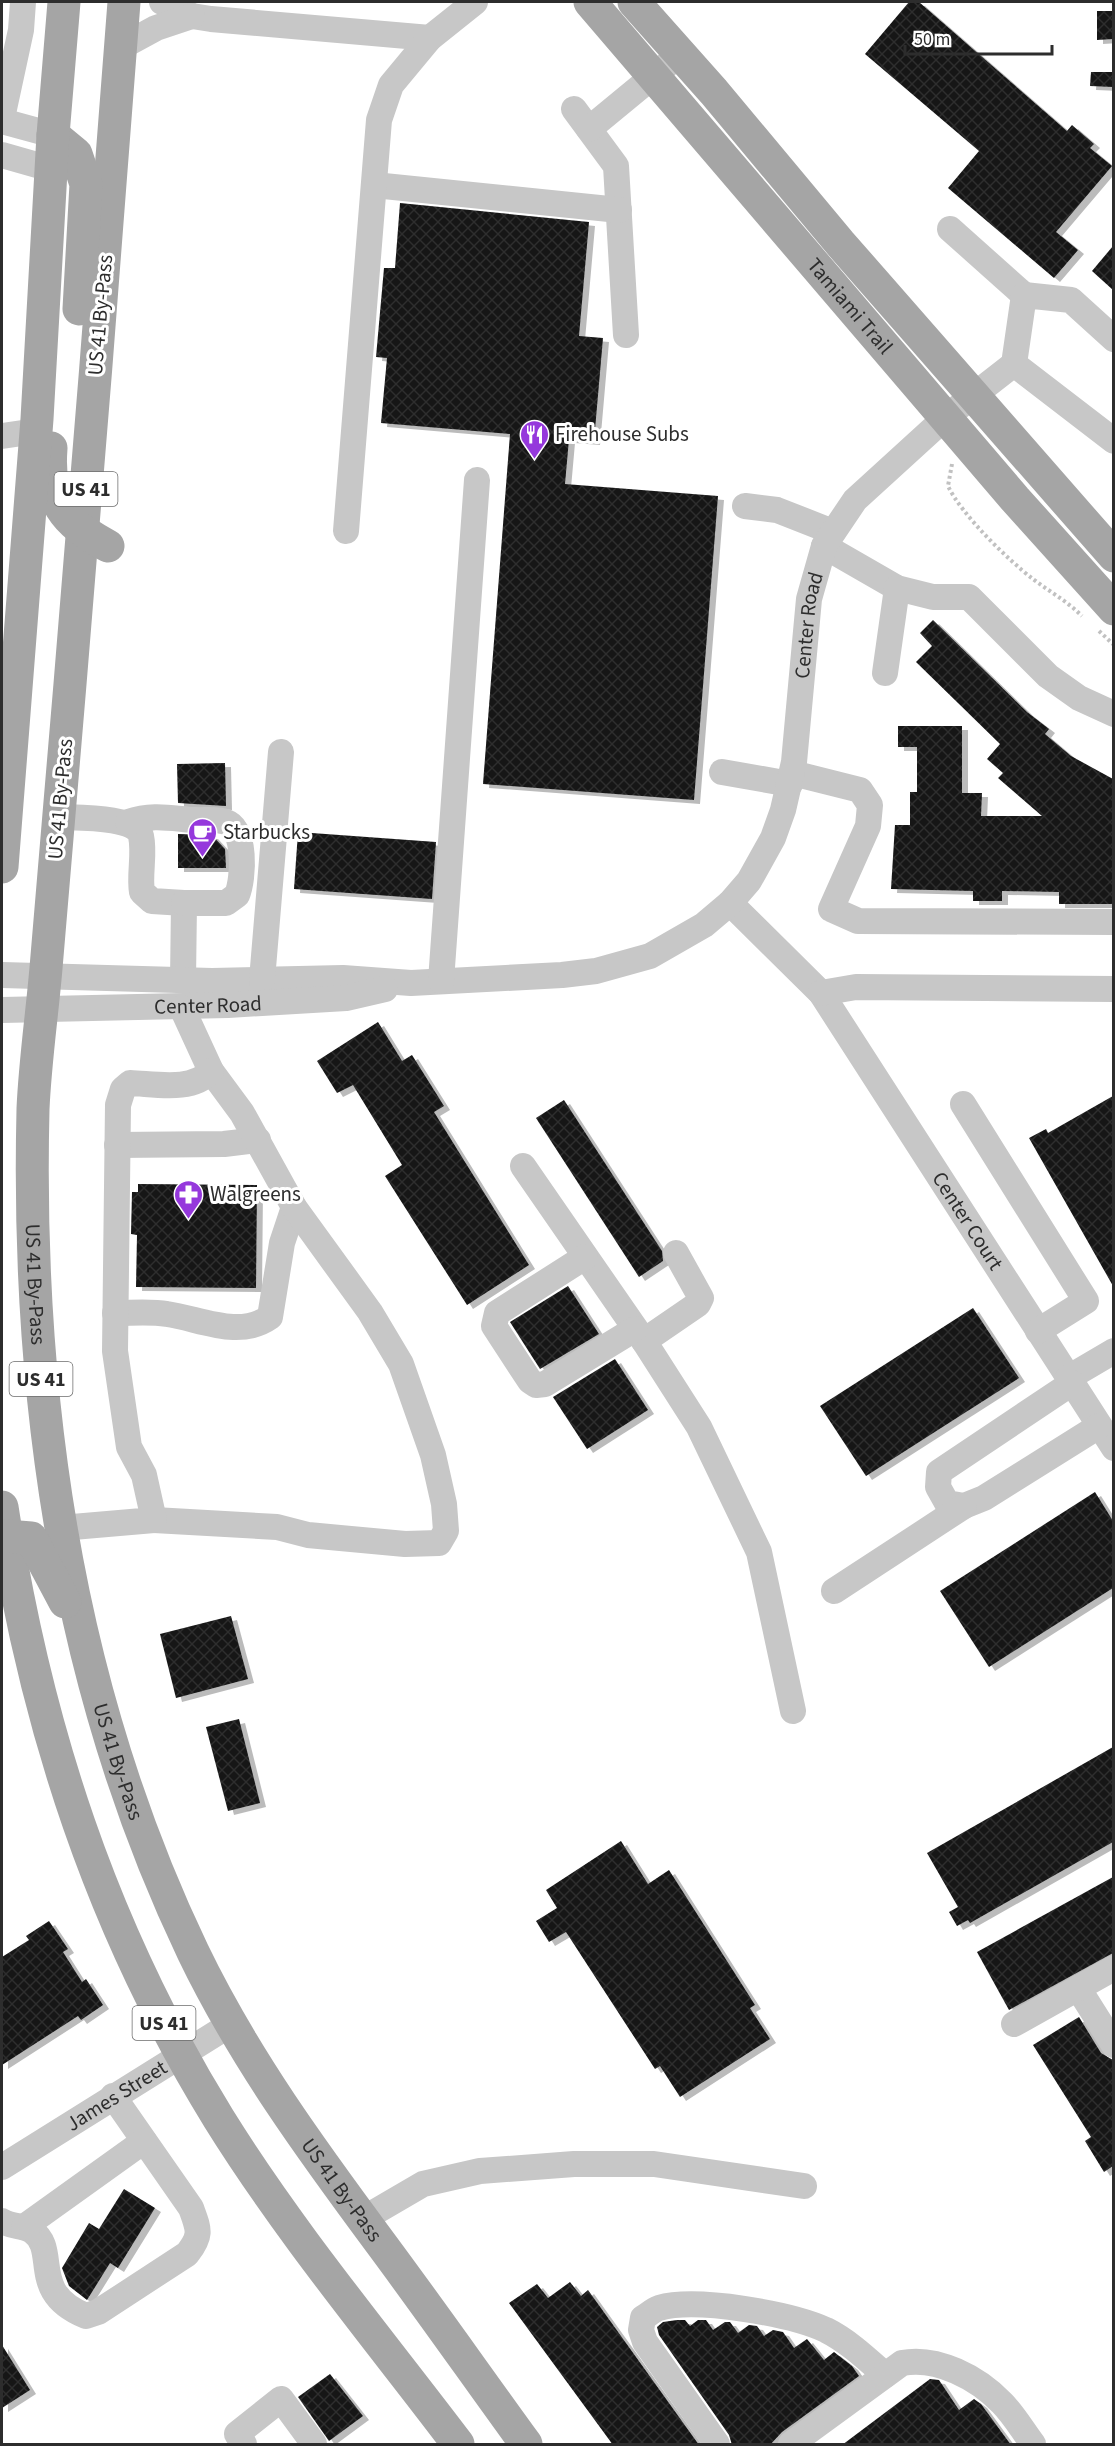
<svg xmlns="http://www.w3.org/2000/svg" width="1115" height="2446" font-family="'Source Sans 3',sans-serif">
<defs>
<pattern id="building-cross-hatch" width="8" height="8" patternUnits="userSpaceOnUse" patternTransform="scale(1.5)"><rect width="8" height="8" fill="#141414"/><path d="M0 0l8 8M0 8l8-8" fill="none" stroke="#2e2e2e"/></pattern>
<filter id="shadow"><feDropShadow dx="6" dy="4" stdDeviation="0" flood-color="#0004"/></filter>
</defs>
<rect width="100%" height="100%" fill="#fff"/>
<g fill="url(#building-cross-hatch)" filter="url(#shadow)">
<path d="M909,2H919L1067,131L1072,125L1094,144L1090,148L1112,166L1056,232L1078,250L1054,278L948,188L979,151L865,54Z"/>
<path d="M1097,11H1113V39L1097,40Z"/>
<path d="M1091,72H1113V87L1090,86Z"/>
<path d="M400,203L589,222L579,336L603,338L594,441L569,439L565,484L718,496L694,800L483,784L510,434L381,423L387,358L376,357L384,268H395Z"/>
<path d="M1113,246V290L1092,271Z"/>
<path d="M933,620L1027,712L1049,729L1045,734L1071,756L1113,779V904H1059V892L1002,891V901H973V891L891,889L895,825H910V792H917V747H898V726H962V793H982L981,816H1042L998,778L1003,773L987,759L1000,744L916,662L932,646L920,633Z"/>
<path d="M225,763L226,806L178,803L177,764Z"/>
<path d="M298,832L436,842L432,899L294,889Z"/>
<path d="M178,834L212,835L225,849L226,868H178Z"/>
<path d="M378,1022L402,1061L412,1055L444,1106L434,1112L529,1265L467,1305L385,1176L402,1165L353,1085L337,1093L317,1061Z"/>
<path d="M1113,1096V1286L1029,1138L1046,1129L1048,1133Z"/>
<path d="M564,1100L662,1251L663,1261L639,1277L536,1118Z"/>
<path d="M138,1184L257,1185L256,1288L136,1287L137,1235L131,1234L132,1192H138Z"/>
<path d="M568,1286L599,1334L540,1369L510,1322Z"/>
<path d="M973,1308L1019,1378L866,1476L820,1406Z"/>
<path d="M615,1359L648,1410L587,1449L553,1397Z"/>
<path d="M1095,1492L1113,1521V1588L989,1667L940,1591Z"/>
<path d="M231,1616L248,1679L176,1698L160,1634Z"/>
<path d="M239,1719L260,1803L228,1811L206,1727Z"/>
<path d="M1113,1747V1842L970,1923L968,1920L957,1926L949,1912L958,1907L927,1853Z"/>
<path d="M621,1841L648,1884L669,1870L755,2005L750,2008L770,2039L680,2097L660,2066L655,2069L566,1932L549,1942L536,1921L557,1908L546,1890Z"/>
<path d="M1113,1877V1953L1009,2010L977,1952Z"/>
<path d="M49,1921L68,1949L63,1952L82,1982L86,1979L103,2005L81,2020L78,2016L2,2065V1957L29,1940L26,1936Z"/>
<path d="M1079,2017L1101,2053L1113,2060V2166L1104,2172L1085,2141L1091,2137L1033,2045Z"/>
<path d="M124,2189L155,2208L118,2268L110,2263L87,2300L69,2286L62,2268L89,2223L99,2229Z"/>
<path d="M570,2282L581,2296L588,2290L699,2445H613L509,2303L537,2284L548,2298Z"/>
<path d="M677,2320H685L690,2326L698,2320H706L713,2330L725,2322H730L738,2333L749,2325L757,2326L764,2336L773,2330L783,2332L794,2348L807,2339L824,2360L834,2352L852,2366L859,2376L782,2432L770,2445H732L729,2435L659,2335L657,2327L663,2322Z"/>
<path d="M2,2345L30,2390L2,2408Z"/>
<path d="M330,2374L363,2416L329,2441L298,2397Z"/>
<path d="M930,2379L939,2380L959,2410L974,2399L981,2404L1011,2445H842Z"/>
</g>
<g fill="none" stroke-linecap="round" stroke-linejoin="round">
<g stroke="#c1c1c1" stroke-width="4" stroke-dasharray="3 3" stroke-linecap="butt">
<path d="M952,464L948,486C961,514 1008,560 1033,579C1050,592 1067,601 1082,616"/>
<path d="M1099,631L1114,645"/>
</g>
<g stroke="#c7c7c7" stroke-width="26">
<path d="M162,2L192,16L211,19L430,38"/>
<path d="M121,47L156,28L192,16"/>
<path d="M574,109L616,166L626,335"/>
<path d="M2,118L21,30L23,2"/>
<path d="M2,121L53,135"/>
<path d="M589,129L680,54"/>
<path d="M2,155L51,169"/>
<path d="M374,185L619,210"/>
<path d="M950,229L1024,295"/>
<path d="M1014,364L1024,295L1071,300L1114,339"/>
<path d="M2,436L36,431"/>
<path d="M745,506L777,510L833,532"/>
<path d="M346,531L379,120L391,85L430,38L475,2"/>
<path d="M824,546L897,588L933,597H969L1048,676L1079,698L1114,714"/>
<path d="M885,673L897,588"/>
<path d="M722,772L790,784"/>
<path d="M792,773L860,790L870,805L868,826L831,909L858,921L1114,922"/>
<path d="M59,817C76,818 137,816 141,836C145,854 139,874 142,892L152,901L184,903L183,980"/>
<path d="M128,822C152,814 169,818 193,820C203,821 216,818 226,822C246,829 244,878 237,895L226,903H184"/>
<path id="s1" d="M730,903L821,993L1114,1448"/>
<path id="s2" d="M2,975L212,981L343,978L411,983L562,975L596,971L650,956L704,925L730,903L749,881L773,838L783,810L794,762L809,599L824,546L855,500L946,417L1014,364L1114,441"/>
<path d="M262,980L281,752"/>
<path d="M441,981L477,480"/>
<path d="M821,993L856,987L1114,989"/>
<path id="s3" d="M2,1010L228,1005L346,998L385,989"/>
<path d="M963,1104L1086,1301L1038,1331"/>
<path d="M117,1145L224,1144L258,1140"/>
<path d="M523,1166L644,1341"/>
<path d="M676,1253L701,1298L698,1304L644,1341L699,1427L759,1552L793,1711"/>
<path d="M585,1257L497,1313L494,1326L530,1381L536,1385L545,1384L635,1329"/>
<path d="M115,1313C132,1313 150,1311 167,1314C201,1319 239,1339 270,1317L282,1243L294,1207"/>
<path d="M1068,1378L1114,1351"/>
<path d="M1072,1383L939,1472L938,1487L947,1503L964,1506L984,1498L1099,1426"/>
<path d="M154,1520L277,1527L308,1535L405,1544L439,1543L446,1531L444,1504L433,1455L401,1364L370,1312L294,1207L242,1113L211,1071L182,1008"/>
<path d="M61,1528L154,1520L144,1475L129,1447L115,1351L118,1105L123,1089L130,1083C156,1084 192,1092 211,1071"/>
<path d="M834,1591L964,1506"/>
<path d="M1078,1988L1114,2045"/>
<path d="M1014,2024L1114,1968"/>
<path id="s4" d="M2,2167L231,2024"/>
<path d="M363,2219L423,2184L480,2171L574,2164H654L804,2186"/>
<path d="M2,2221C11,2227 23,2225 32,2231C60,2250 27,2292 86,2316L98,2312L187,2254C202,2235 199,2230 191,2208L113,2096"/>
<path d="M24,2227L144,2141"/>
<path d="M244,2444L237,2434L281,2399L314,2444"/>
<path d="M717,2444L645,2342L641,2330L643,2318C648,2315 653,2310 659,2308C697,2297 791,2314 826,2330C848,2341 867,2359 885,2375"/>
<path d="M791,2444L902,2363C937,2356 978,2378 1002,2403C1014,2415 1023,2431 1033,2444"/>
</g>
<g stroke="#a5a5a5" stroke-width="33">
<path id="s5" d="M124,2C107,229 89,457 70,684C62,779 54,873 46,968C42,1015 35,1062 33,1109C26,1399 67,1689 193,1952C244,2058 313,2152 382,2245C431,2311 478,2378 526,2444"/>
<path id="s6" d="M590,2L1015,499L1114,609"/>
<path d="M634,2L714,92L840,243L1114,556"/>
<path d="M53,135L76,154L86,184L79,309"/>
<path d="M51,448C47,501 63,522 108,546"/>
<path d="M2,867L37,419L53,135L64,2"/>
<path d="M2,1507C36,1727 101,1928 219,2119C290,2233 377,2337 458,2444"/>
<path d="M6,1536L31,1538L65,1602"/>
</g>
</g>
<defs>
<symbol id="restaurant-pin" viewBox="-11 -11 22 30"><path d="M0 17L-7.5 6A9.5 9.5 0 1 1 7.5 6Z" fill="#9538dc" stroke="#fff"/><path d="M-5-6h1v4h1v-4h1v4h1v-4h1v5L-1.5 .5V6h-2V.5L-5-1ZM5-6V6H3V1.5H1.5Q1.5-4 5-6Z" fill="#fff"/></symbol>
<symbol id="cafe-pin" viewBox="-11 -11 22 30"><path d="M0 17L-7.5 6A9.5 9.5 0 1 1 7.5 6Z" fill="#9538dc" stroke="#fff"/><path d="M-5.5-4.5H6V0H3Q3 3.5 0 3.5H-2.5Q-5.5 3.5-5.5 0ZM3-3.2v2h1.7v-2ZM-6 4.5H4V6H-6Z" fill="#fff"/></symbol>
<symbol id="pharmacy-pin" viewBox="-11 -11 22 30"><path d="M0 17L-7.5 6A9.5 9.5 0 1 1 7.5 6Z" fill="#9538dc" stroke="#fff"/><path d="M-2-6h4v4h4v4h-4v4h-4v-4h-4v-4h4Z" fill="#fff"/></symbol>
</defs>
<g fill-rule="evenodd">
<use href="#restaurant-pin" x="518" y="418" width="33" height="45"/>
<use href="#cafe-pin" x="186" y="816" width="33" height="45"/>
<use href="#pharmacy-pin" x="172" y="1178" width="33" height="45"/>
</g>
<g text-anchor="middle" stroke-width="6" stroke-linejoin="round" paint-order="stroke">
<g fill="#fff" stroke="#6c6c6c" stroke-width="1.5">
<rect x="54.5" y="472" width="63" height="34" rx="4.5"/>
<rect x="9.5" y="1362" width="63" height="34" rx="4.5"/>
<rect x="132.5" y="2006" width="63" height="34" rx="4.5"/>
</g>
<g font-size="20" font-weight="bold" fill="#2d2d2d">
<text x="86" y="496">US 41</text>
<text x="41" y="1386">US 41</text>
<text x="164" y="2030">US 41</text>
</g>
<g font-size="21" fill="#2d2d2d" stroke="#fff">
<text dy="7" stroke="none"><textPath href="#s6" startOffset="400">Tamiami Trail</textPath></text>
<text transform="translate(100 315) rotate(-85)" y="7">US 41 By-Pass</text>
<text dy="7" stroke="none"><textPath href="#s2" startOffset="1042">Center Road</textPath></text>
<text transform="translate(60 799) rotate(-85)" y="7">US 41 By-Pass</text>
<text dy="7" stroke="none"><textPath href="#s3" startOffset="206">Center Road</textPath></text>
<text dy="7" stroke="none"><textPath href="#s1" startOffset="399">Center Court</textPath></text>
<text dy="7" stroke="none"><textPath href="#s5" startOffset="1286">US 41 By-Pass</textPath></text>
<text dy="7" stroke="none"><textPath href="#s5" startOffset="1772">US 41 By-Pass</textPath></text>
<text dy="7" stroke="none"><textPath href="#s4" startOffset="135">James Street</textPath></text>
<text dy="7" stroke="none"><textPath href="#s5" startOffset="2258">US 41 By-Pass</textPath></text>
</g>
<g font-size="21" fill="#2d2d2d" stroke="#fff" text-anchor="start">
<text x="555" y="441">Firehouse Subs</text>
<text x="223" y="839">Starbucks</text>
<text x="210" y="1201">Walgreens</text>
</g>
</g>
<rect width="1115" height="2446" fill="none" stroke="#2d2d2d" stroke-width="6"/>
<path d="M905 45v9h147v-9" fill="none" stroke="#2d2d2d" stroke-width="3"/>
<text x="914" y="45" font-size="18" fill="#2d2d2d" stroke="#ffffff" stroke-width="4.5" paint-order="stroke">50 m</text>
</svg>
